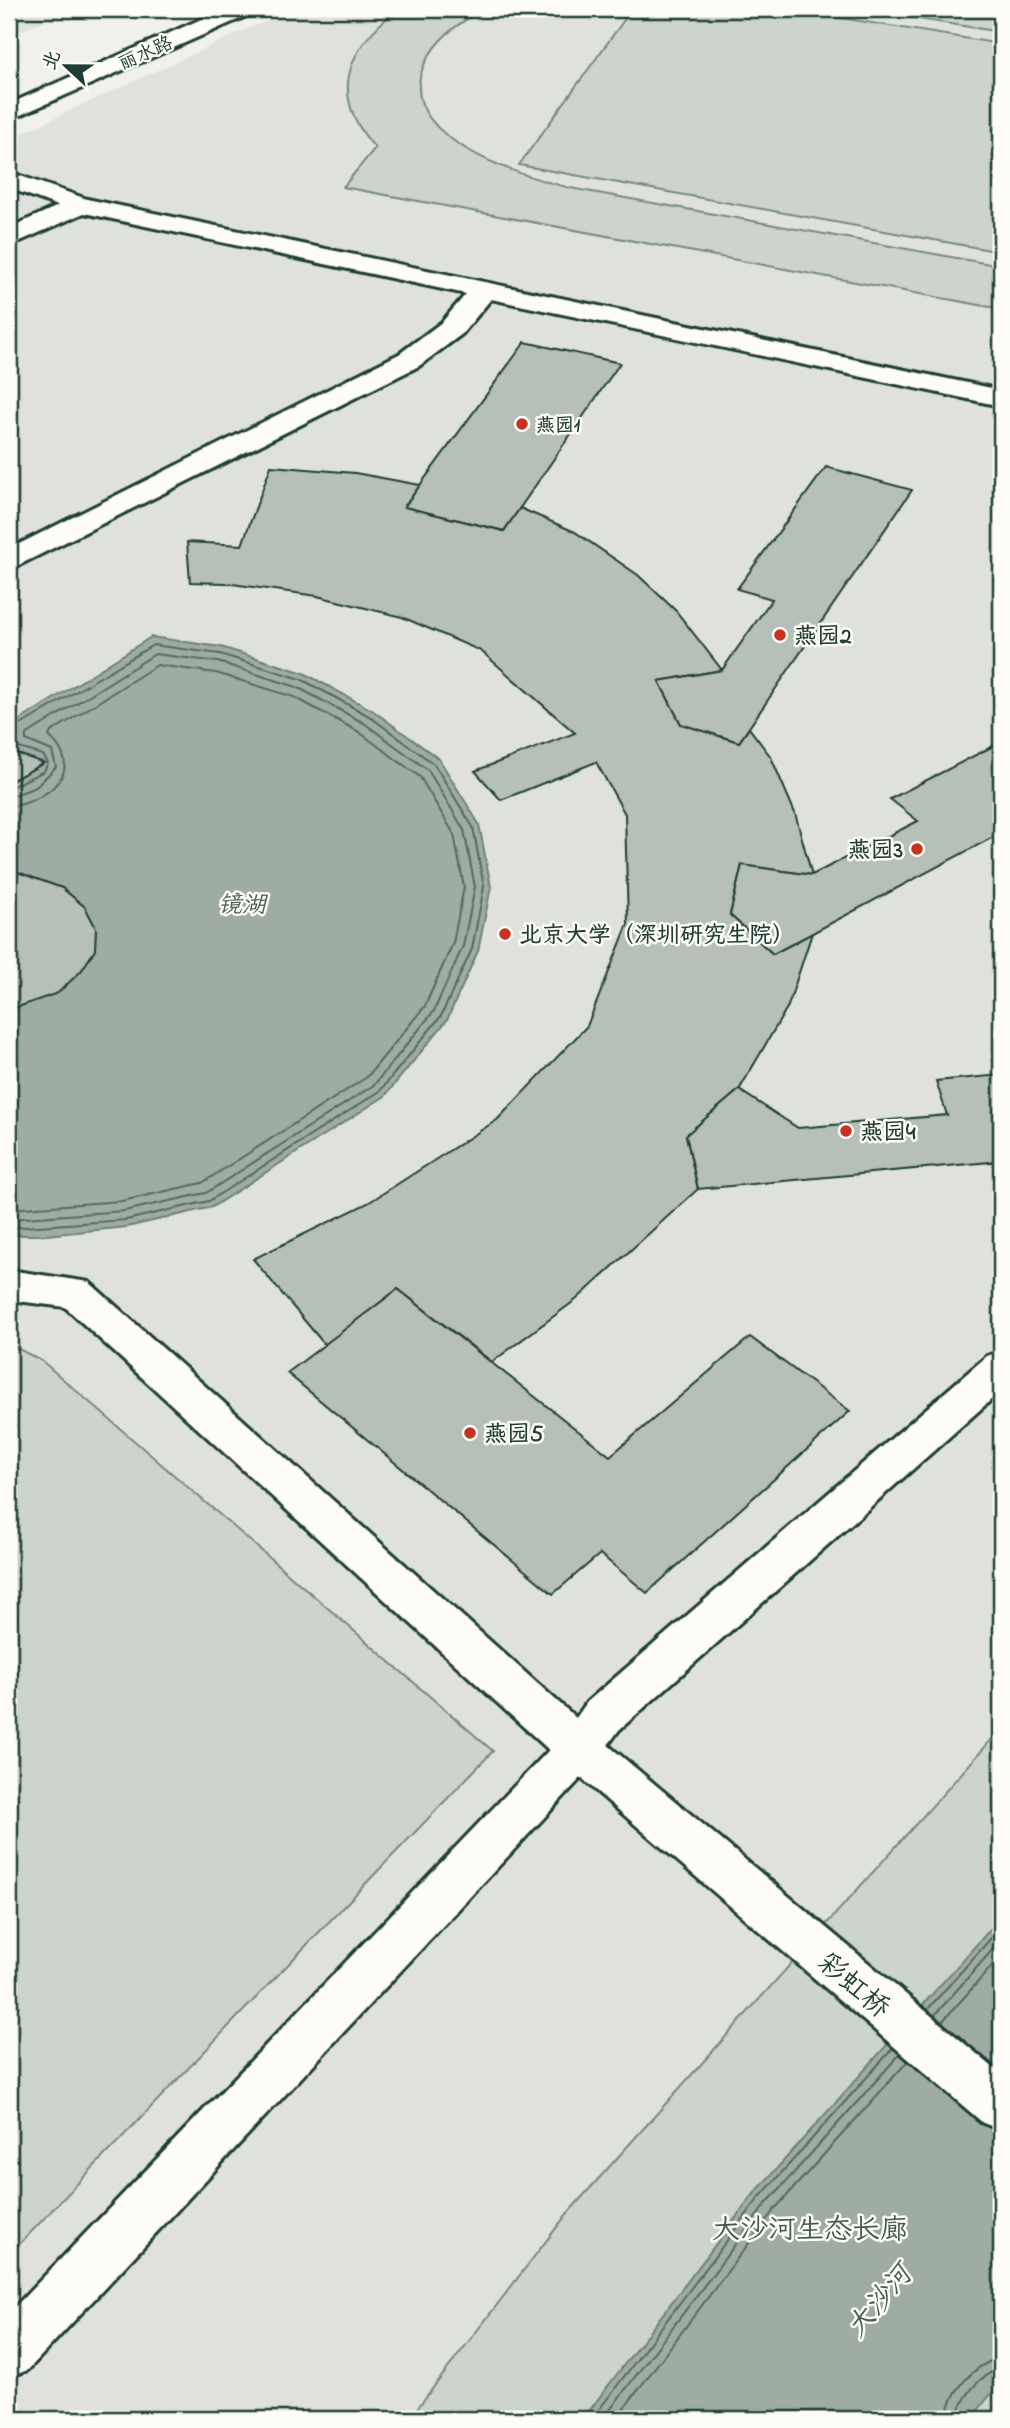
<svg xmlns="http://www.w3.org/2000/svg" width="1010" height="2428" font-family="'Indie Flower','LXGW WenKai TC',sans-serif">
<rect width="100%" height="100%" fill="#f0f1eb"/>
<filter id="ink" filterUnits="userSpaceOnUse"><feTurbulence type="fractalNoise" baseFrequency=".0143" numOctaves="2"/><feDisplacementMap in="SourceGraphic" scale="14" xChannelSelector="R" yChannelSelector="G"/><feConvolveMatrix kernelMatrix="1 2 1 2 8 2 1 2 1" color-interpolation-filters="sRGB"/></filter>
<g filter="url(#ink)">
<g fill="#dfe2dc">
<path d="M9,9H76L9,35Z"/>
<path d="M297,9H1001V1729L567,2214L409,2419H9V139L247,29Z"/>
</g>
<g fill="#cdd3cd" stroke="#768880" stroke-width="2">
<path d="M398,9H486C460,21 436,38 424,65C392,138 522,176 570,188L1001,266V309L343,187L375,148C328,95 346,49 398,9Z"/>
<path d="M632,9H786L1001,44V252L519,165Z"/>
<path d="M856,9H1001V32Z"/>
<path d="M9,1344L42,1361L493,1751L9,2255Z"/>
<path d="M1001,1729V2419H409L567,2214Z"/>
</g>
<g fill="#9faca4" stroke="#6c8077" stroke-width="2">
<path d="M151,637L221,647L304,673L372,710L439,759L479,824L491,887L478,951L447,1020L385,1096L212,1207L127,1227L46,1235H9V782L43,763L9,751V727Z"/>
<path d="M1001,1917V2381L971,2419H583L754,2194Z"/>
</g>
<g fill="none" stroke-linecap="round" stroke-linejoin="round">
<g stroke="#526961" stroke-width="2">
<path d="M9,732L153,645L220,654L301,679L369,716L434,764L473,827L484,887L472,949L441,1016L380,1091L209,1201L126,1220L9,1228"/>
<path d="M9,745L43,755L48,763L44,771L9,788"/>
<path d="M9,797L36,787L56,767L52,751L26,740V735L155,654L218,662L297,687L364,723L428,770L464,830L475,887L463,946L434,1011L374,1085L206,1193L124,1211L9,1219"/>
<path d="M9,807C47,801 88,771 49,736L51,732L157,665L216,673L294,697L359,732L420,777L454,834L464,887L453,943L425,1006L367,1077L202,1183L122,1201L9,1209"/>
<path d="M927,2010L1001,1927"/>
<path d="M934,2016L1001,1940"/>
<path d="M942,2022L1001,1956"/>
<path d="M592,2419L759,2198L893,2048"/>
<path d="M603,2419L766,2204L900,2054"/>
<path d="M616,2419L774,2210L908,2061"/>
<path d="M946,2419C951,2391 973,2364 1001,2358"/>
<path d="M957,2419C962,2397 979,2375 1001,2368"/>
</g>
</g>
<g fill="#b6bfb8" stroke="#1f3d34" stroke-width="2">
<path d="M525,342L620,363L504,531L404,507Z"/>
<path d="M271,466L355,473L420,485L404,507L504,531L520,508L575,532L638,575L676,611L722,670L659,681L681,724L739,742L749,728L771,757L795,813L812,875L742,865L730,915L773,954L812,933L788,1006L739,1090L686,1135L698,1189L577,1299L492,1362L398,1289L325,1345L253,1259L368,1203L497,1120L587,1026L628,924L625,814L596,762L501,800L475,771L575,733L481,651L402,617L317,596L225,583L190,582L187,542L242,545Z"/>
<path d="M826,467L912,490L739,742L681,724L659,681L722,670L772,599L737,589Z"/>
<path d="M1001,742V833L773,954L730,915L742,865L812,875L918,821L890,799Z"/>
<path d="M9,751L44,763L9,782Z"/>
<path d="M9,869L62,888L85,907L96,928L95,950L81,971L58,993L9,1010Z"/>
<path d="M1001,1075V1161L698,1189L686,1135L739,1090L798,1128L947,1115L936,1081Z"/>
<path d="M398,1289L610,1456L750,1337L850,1411L647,1593L600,1554L553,1594L287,1373Z"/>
</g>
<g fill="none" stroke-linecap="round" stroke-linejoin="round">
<defs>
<g id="minor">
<path d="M9,172L87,199L1001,390V406L491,299L462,334L419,366L9,570V549L399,354L442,322L466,294L84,213L9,246V228L58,206L9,188Z"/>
<path d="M9,1270L89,1282L576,1718L587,1702L987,1356L1001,1351V1391L619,1730L608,1745L1001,2074V2130L983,2123L581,1778L28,2370L9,2377V2313L549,1750L65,1307L9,1300Z"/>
</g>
<path id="major" d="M224,9H255L251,14L9,120V104Z"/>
</defs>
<use href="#minor" stroke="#1f3d34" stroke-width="6"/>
<use href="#major" stroke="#1f3d34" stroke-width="6"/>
<use href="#minor" fill="#fdfcf7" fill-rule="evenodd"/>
<use href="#major" fill="#fdfcf7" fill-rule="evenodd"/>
</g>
</g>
<g fill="#c8321e" stroke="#fdfcf7" stroke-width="2.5">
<circle cx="522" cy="424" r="7"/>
<circle cx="780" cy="635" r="7"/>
<circle cx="917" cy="849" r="7"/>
<circle cx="505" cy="934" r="7"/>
<circle cx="846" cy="1131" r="7"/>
<circle cx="470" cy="1433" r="7"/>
</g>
<g text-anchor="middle" stroke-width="5" stroke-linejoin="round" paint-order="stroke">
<g font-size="19" fill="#1f3d34" stroke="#fdfcf7">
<text transform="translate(145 52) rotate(-24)" y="7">丽水路</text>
</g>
<g font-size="19" font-weight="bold" fill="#1f3d34" stroke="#fdfcf7" text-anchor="start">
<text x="536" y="431">燕园1</text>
</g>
<g font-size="23" font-weight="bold" fill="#1f3d34" stroke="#fdfcf7" text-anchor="start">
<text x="794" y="643">燕园2</text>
<text x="903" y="857" text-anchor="end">燕园3</text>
<text x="519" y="942">北京大学（深圳研究生院）</text>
<text x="860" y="1139">燕园4</text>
<text x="484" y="1441">燕园5</text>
</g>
<g font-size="24" font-style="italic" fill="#455e56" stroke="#fdfcf7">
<text x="242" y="912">镜湖</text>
</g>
<g font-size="28" fill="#1f3d34" stroke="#fdfcf7">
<text transform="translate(855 1984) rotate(40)" y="10">彩虹桥</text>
</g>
<g font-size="28" fill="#425b53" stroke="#fdfcf7">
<text x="810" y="2238">大沙河生态长廊</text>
</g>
<g font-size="28" font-style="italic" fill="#455e56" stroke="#fdfcf7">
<text transform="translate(878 2300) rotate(-50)" y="10">大沙河</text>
</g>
</g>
<rect width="1010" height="2428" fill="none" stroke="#fdfcf7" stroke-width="35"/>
<rect x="18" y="18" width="975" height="2393" fill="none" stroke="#1f3d34" stroke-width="2.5" filter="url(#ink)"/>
<g transform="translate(66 66) rotate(292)" stroke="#fdfcf7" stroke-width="5" paint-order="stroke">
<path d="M0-5L12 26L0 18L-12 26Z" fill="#1f3d34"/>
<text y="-10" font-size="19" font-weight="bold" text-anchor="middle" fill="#1f3d34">北</text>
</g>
</svg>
